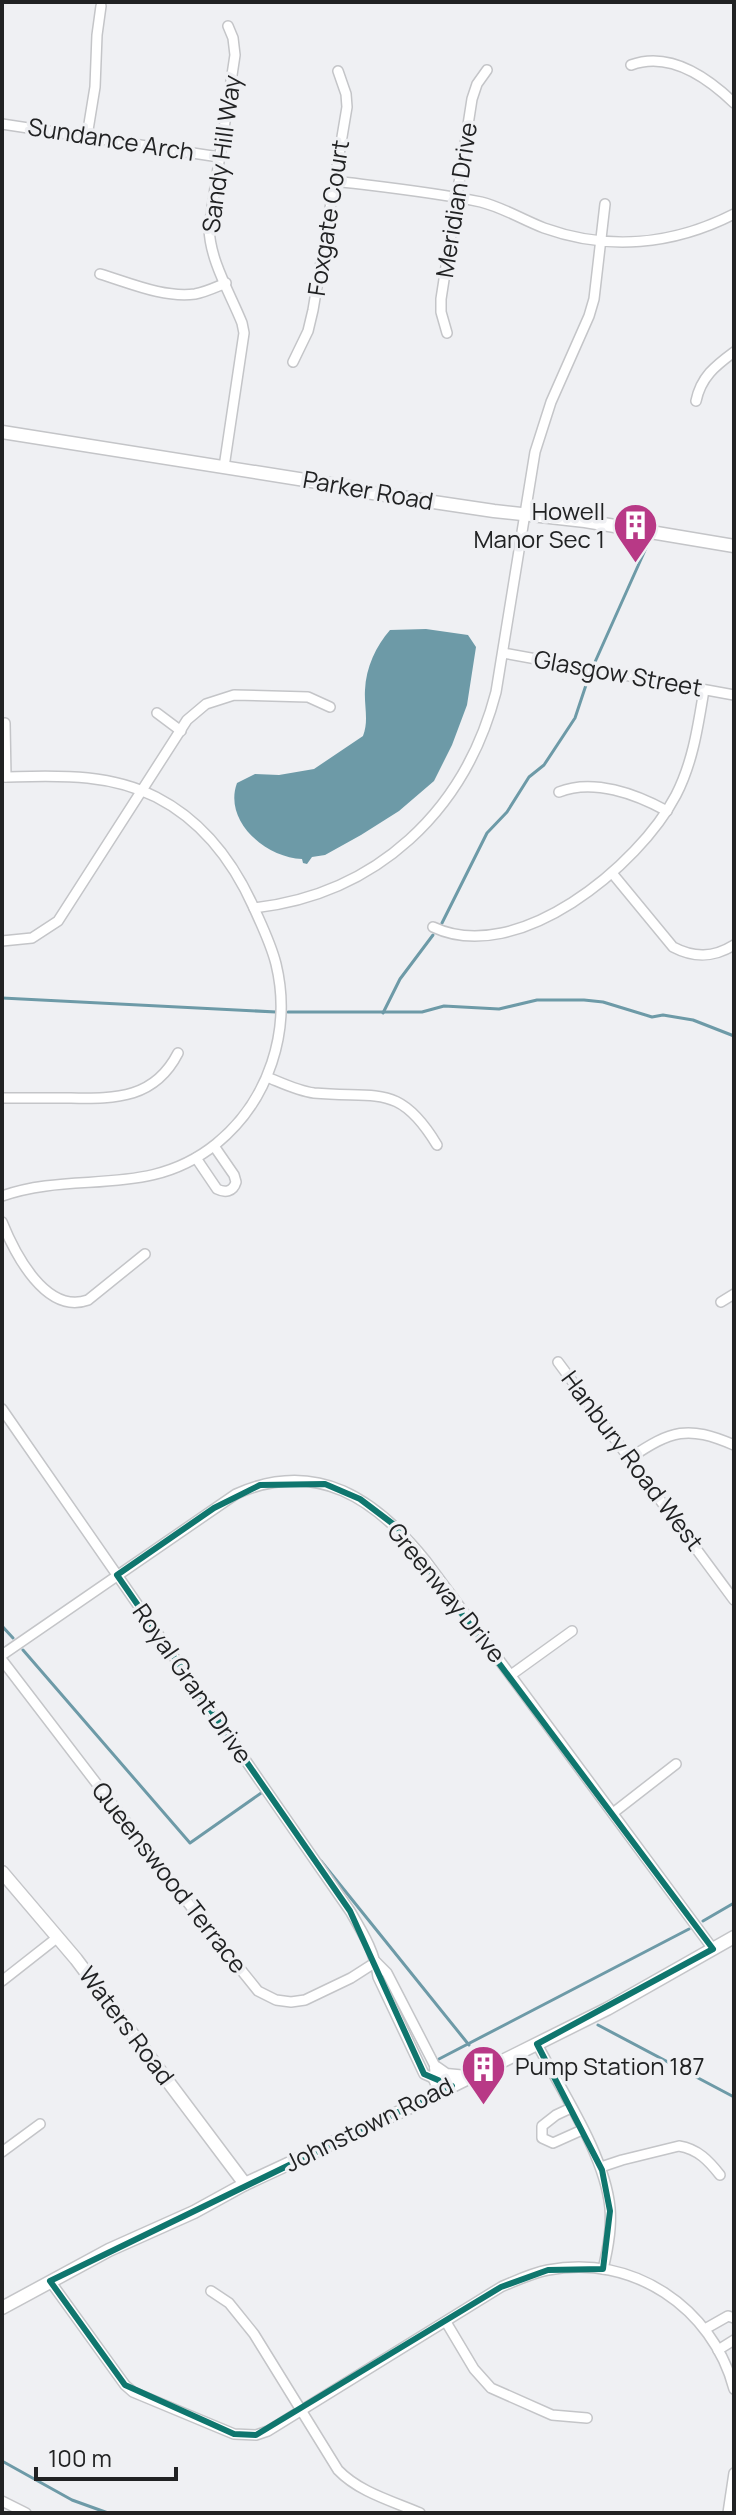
<svg xmlns="http://www.w3.org/2000/svg" width="736" height="2515" font-family="Manrope,sans-serif">
<rect width="100%" height="100%" fill="#eff0f3"/>
<path fill="#6d9aa7" d="M426,629L468,635L476,647L467,705L452,745L434,781L399,811L361,835L325,855L312,857L307,864L303,863L302,859C266,858 223,821 237,783L255,774L279,775L314,769L363,736C369,721 364,706 365,690C366,667 376,646 390,630Z"/>
<g fill="none" stroke-linecap="round" stroke-linejoin="round">
<g stroke="#6d9aa7" stroke-width="3">
<path d="M595,662L646,548"/>
<path d="M442,923L487,833L507,812L529,777L544,765L575,718L590,673"/>
<path d="M2,998L276,1012"/>
<path d="M288,1012H422L444,1006L499,1009L537,1000H584L603,1002L652,1017L663,1015L693,1020L734,1036"/>
<path d="M383,1013L400,979L433,935"/>
<path d="M2,1626L13,1638"/>
<path d="M23,1650L190,1843L264,1791"/>
<path d="M321,1861L469,2045"/>
<path d="M703,1921L734,1903"/>
<path d="M598,2025L734,2097"/>
<path d="M439,2059L689,1929"/>
<path d="M2,2461L72,2500L108,2513"/>
</g>
<defs>
<g id="street">
<path d="M631,65C669,51 707,77 734,103"/>
<path d="M2,124L219,157"/>
<path d="M87,136L95,87L97,35L101,6"/>
<path d="M335,181C383,187 433,192 481,202C502,207 523,220 544,228C608,251 673,245 734,214"/>
<path d="M100,274C130,283 163,298 195,294C206,292 216,287 226,283"/>
<path d="M447,333L441,312V299L472,99L477,84L487,70"/>
<path d="M293,362L308,331L313,310L347,107L346,94L338,71"/>
<path d="M696,401C701,377 715,366 734,352"/>
<path d="M224,467L244,333L242,323C230,293 210,261 209,228L235,55L233,38L228,26"/>
<path d="M503,653L734,695"/>
<path d="M157,713L181,731"/>
<path d="M5,723L6,777"/>
<path d="M2,777C55,776 107,772 156,797C203,821 233,861 254,908C262,926 271,944 276,964C292,1030 269,1101 216,1144C148,1199 76,1170 2,1196"/>
<path d="M559,792C593,778 636,794 667,811"/>
<path d="M612,873L673,947C694,958 713,958 734,945"/>
<path d="M254,908C377,894 465,811 496,692L535,452L551,402L589,316L594,299L605,204"/>
<path d="M433,927C517,967 639,866 676,795C693,762 698,726 704,690"/>
<path d="M2,941L32,938L58,921L187,720L206,704L234,695L308,697L330,707"/>
<path d="M267,1077C282,1083 298,1091 314,1093C377,1099 399,1082 437,1145"/>
<path d="M2,1098C25,1098 48,1098 71,1098C117,1099 155,1098 178,1053"/>
<path d="M196,1158L217,1189C225,1193 233,1192 236,1182L234,1175L214,1146"/>
<path d="M2,1222C15,1254 46,1315 88,1300L145,1254"/>
<path d="M721,1302L734,1294"/>
<path d="M558,1362L734,1600"/>
<path d="M2,1409L350,1911C363,1933 375,1952 378,1977L424,2074L433,2078"/>
<path d="M630,1458C672,1430 687,1425 734,1445"/>
<path d="M2,1655L236,1494C317,1458 376,1499 426,1561L713,1949"/>
<path d="M2,1660L208,1929L258,1991L276,2000L291,2002L305,2000L351,1978L376,1962"/>
<path d="M511,1675L572,1631"/>
<path d="M613,1813L676,1764"/>
<path d="M376,1962L387,1973L436,2068L433,2078L439,2092"/>
<path d="M2,1981L58,1937"/>
<path d="M537,2044C562,2092 605,2155 610,2208C612,2229 608,2249 603,2269"/>
<path d="M571,2108L556,2115L542,2126V2138L553,2143L582,2130"/>
<path d="M2,2152L40,2124"/>
<path d="M601,2167L622,2160L679,2146C698,2149 709,2161 720,2175"/>
<path d="M50,2281L125,2385L133,2392L234,2434L256,2435L268,2431L501,2287C517,2280 532,2273 548,2270C632,2253 713,2308 734,2389"/>
<path d="M211,2291L229,2303L254,2334L338,2470C359,2492 392,2501 420,2513"/>
<path d="M446,2322L474,2369L491,2388L552,2415L587,2418"/>
<path d="M705,2329L728,2316L734,2318"/>
<path d="M718,2350L734,2340"/>
<path d="M2,2501L26,2513"/>
<path d="M728,2513L734,2473"/>
</g>
<g id="secondary">
<path d="M2,432L349,487L359,491L494,511L585,521L734,546"/>
<path d="M2,1872L76,1959L245,2184"/>
<path d="M436,2068L446,2075L467,2077"/>
<path d="M2,2308L109,2250L194,2212L245,2184L406,2109L607,2009L734,1937"/>
</g>
</defs>
<use href="#street" stroke="#c4c5c8" stroke-width="12"/>
<use href="#secondary" stroke="#c4c5c8" stroke-width="15"/>
<use href="#street" stroke="#fff" stroke-width="9"/>
<use href="#secondary" stroke="#fff" stroke-width="12"/>
</g>
<path fill="none" stroke="#0f766e" stroke-width="6" stroke-linejoin="round" d="M325,1484L360,1499L397,1527L713,1949L537,2044L602,2170L610,2211L603,2269L548,2270L501,2287L256,2435L234,2434L125,2385L50,2281L452,2086L424,2074L350,1911L117,1575L214,1508L260,1485Z"/>
<defs>
<symbol id="building-pin" viewBox="-11 -11 22 30"><path d="M0 17L-7.5 6A9.5 9.5 0 1 1 7.5 6Z" fill="#b83986" stroke="#eff0f3"/><path d="M-4-6H4V6H1V3H-1V6H-4ZM-2.5-4.3h1.7v1.8h-1.7ZM.8-4.3h1.7v1.8H.8ZM-2.5-1h1.7V.8h-1.7ZM.8-1h1.7V.8H.8Z" fill="#fff"/></symbol>
</defs>
<g fill-rule="evenodd">
<use href="#building-pin" x="610" y="500" width="51" height="69"/>
<use href="#building-pin" x="458" y="2042" width="51" height="69"/>
</g>
<g text-anchor="middle" stroke-width="7" stroke-linejoin="round" paint-order="stroke">
<g font-size="24" fill="#212223" stroke="#eff0f3">
<text transform="translate(111 140) rotate(9)" y="8">Sundance Arch</text>
<text transform="translate(222 154) rotate(-82)" y="8">Sandy Hill Way</text>
<text transform="translate(457 200) rotate(-81)" y="8">Meridian Drive</text>
<text transform="translate(329 218) rotate(-81)" y="8">Foxgate Court</text>
<text transform="translate(368 491) rotate(10)" y="8">Parker Road</text>
<text transform="translate(618 674) rotate(10)" y="8">Glasgow Street</text>
<text transform="translate(632 1461) rotate(53)" y="8">Hanbury Road West</text>
<text transform="translate(446 1593) rotate(51)" y="8">Greenway Drive</text>
<text transform="translate(192 1684) rotate(55)" y="8">Royal Grant Drive</text>
<text transform="translate(169 1878) rotate(52)" y="8">Queenswood Terrace</text>
<text transform="translate(126 2026) rotate(53)" y="8">Waters Road</text>
<text transform="translate(369 2125) rotate(-26)" y="8">Johnstown Road</text>
</g>
<g font-size="24" fill="#212223" stroke="#eff0f3" text-anchor="end">
<text x="605" y="520">Howell<tspan x="605" dy="28">Manor Sec 1</tspan></text>
<text x="515" y="2075" text-anchor="start">Pump Station 187</text>
</g>
</g>
<rect width="736" height="2515" fill="none" stroke="#212223" stroke-width="8"/>
<path d="M36 2467v12h140v-12" fill="none" stroke="#212223" stroke-width="4"/>
<text x="48" y="2467" font-size="24" fill="#212223" stroke="#eff0f3" stroke-width="6" paint-order="stroke">100 m</text>
</svg>
